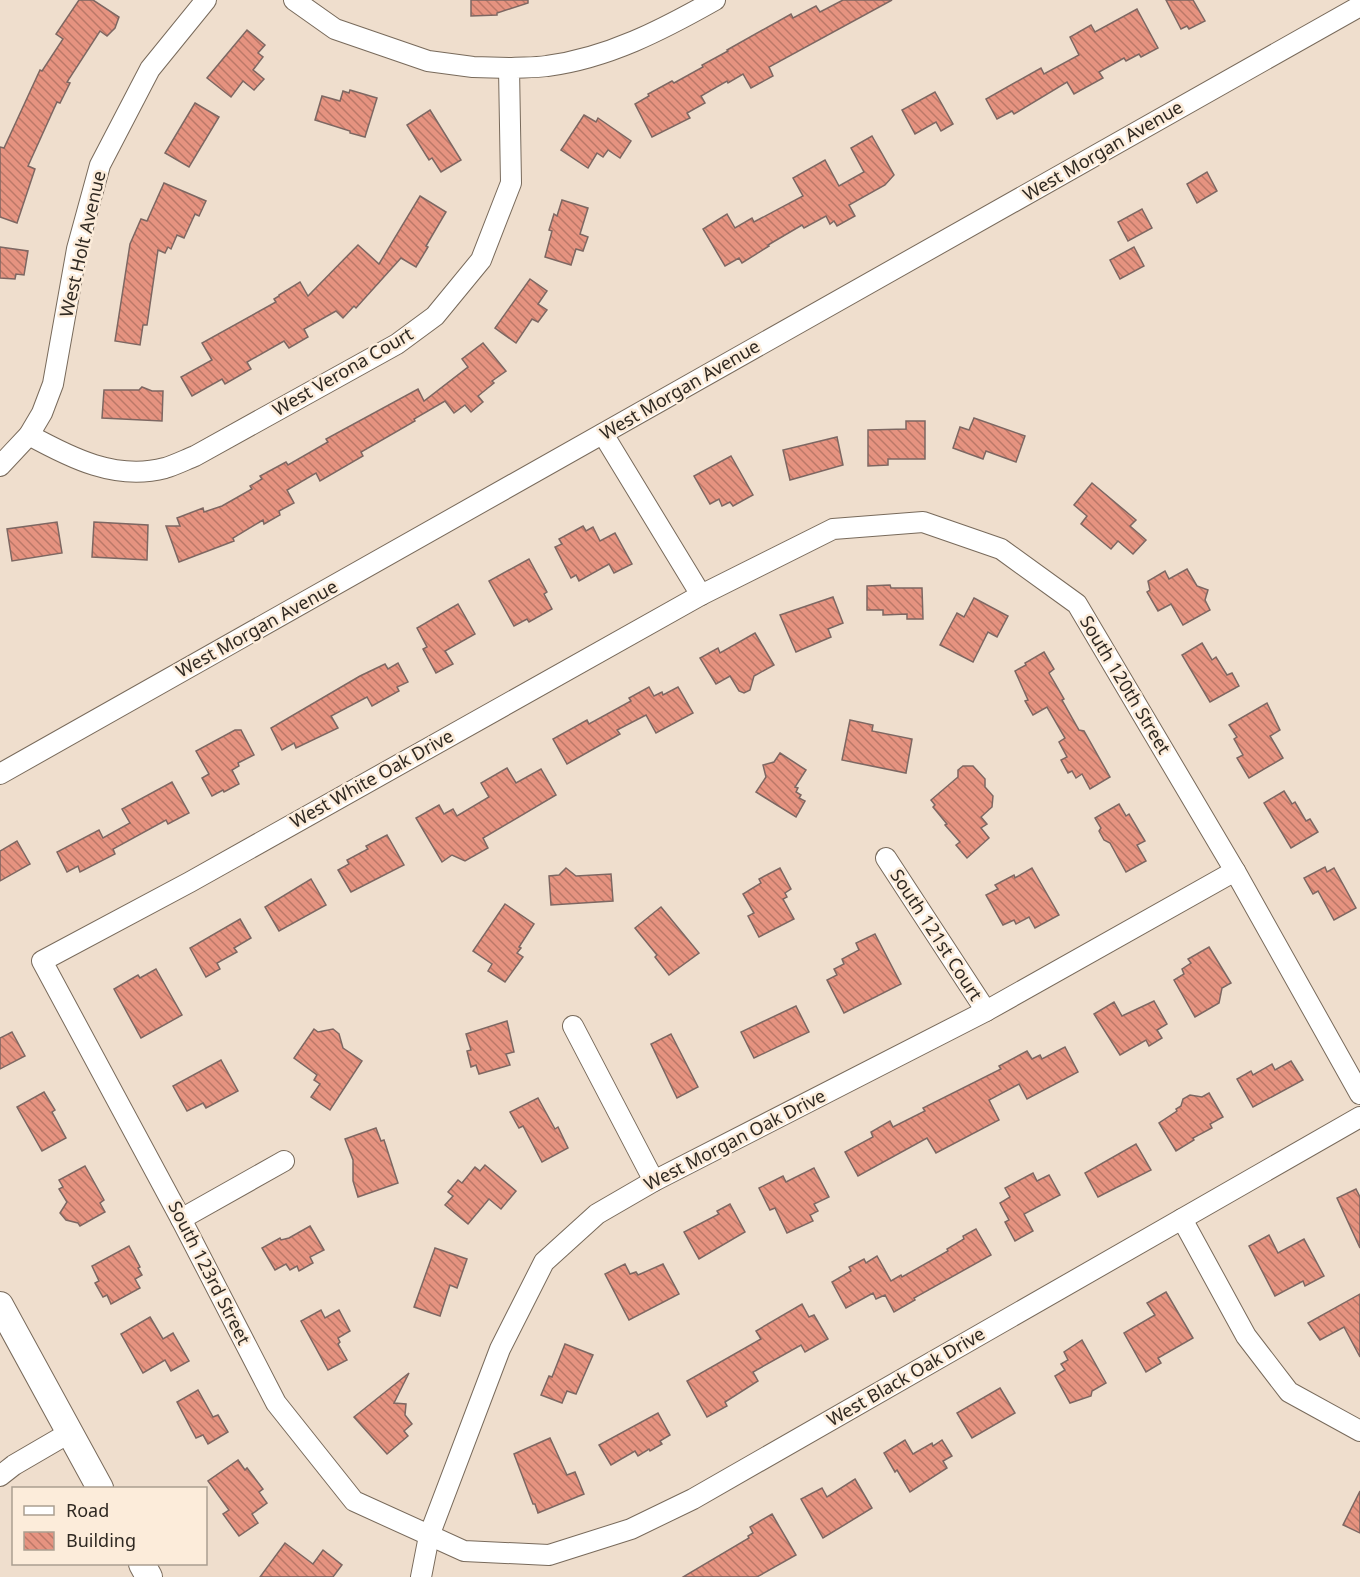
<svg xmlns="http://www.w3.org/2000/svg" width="1360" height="1577" font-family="'Noto Sans',sans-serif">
<defs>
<pattern id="building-back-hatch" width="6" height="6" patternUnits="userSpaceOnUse" patternTransform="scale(1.5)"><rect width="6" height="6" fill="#e69380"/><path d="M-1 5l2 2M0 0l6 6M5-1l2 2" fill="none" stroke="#bb7868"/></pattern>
</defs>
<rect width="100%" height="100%" fill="#efdecd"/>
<g fill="url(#building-back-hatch)" stroke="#7d6762" stroke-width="1.5">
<path d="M79,0H93L119,17L115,28L107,36L100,31L67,82L70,83L60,103L57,102L28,166L35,169L17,223L0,217V147L4,148L40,70L42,71L63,39L56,34Z"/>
<path d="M471,0H528V3L497,13V15L471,16Z"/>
<path d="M843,0H892L769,67L773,76L751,88L743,74L728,83L727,81L701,96L705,103L687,113L690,118L652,137L635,104L649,96L648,94L672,81L674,83L703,67L702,65L728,51L727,50L791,14L793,18L816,6L820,12Z"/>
<path d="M1166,0H1193L1205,21L1189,29L1187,26L1181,29Z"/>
<path d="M1137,9L1158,48L1141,57L1139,54L1126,61L1124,58L1099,72L1103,78L1074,94L1067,82L1014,114L1012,111L997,119L986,99L1041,68L1044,74L1079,55L1070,37L1091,25L1095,32Z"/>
<path d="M247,30L265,45L258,53L263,57L253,70L264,79L254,90L243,81L231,97L207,78Z"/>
<path d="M350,90L377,98L365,137L350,133V131L315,120L322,96L340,101L343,91L349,93Z"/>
<path d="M935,92L953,124L941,131L936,122L915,134L902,110Z"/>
<path d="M195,103L219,117L189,167L165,153Z"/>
<path d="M430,110L461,160L441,172L432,158L429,160L407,125Z"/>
<path d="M584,115L596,122L598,118L631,141L620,158L608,150L603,157L597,153L588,168L561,150Z"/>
<path d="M872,136L894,175L885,185L849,205L855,216L837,226L834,221L830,224L826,216L804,228L802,225L768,245L769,246L742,263L739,258L725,266L703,229L727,214L735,228L752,218L754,222L803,196L793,178L825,160L839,186L864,172L851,148Z"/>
<path d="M1207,172L1217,191L1197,203L1187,184Z"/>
<path d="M164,183L206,201L199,216L195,214L184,238L177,235L171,249L168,247L165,253L158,250L147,325H143L140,345L115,341L130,244L141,219L147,221Z"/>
<path d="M420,196L446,212L426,246L428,247L416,267L401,258L356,308L354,306L343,318L336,311L304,329L308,337L289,348L284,341L247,362L251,369L225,384L222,379L192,396L181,377L212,360L202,343L276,302L274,299L279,296V295L300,282L308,296L358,245L379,264Z"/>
<path d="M562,200L588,208L580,234L588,237L583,251L576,249L571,265L545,257L552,231L549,230L554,214L557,216Z"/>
<path d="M1142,209L1152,228L1128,241L1118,222Z"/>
<path d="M0,247L28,251L24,275L16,274L15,279L0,278Z"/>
<path d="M1134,247L1144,266L1120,279L1110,260Z"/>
<path d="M530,279L547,291L538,304L547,310L538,322L532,319L516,343L495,328Z"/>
<path d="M483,343L506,371L492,381L494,383L478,396L483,402L471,412L465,405L454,413L445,401L414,419L415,421L361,452L363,456L320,481L316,473L287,490L294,503L279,511L280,515L264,524L263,520L233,538L234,541L179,562L166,526H180L177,518L203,508L204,512L222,506L252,489L250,486L262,479L260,476L286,462L288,465L328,442L326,439L418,389L424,401L468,367L462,359Z"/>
<path d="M142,387L152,391H163L162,421L102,418L104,390H139Z"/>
<path d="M974,418L1025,436L1016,462L986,451L983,459L953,448L960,427L969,430Z"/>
<path d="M906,421H925V459H888V465L868,466V430L906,429Z"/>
<path d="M837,437L843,465L790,480L783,450Z"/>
<path d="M731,456L753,495L733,506L730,502L722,506L719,499L710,504L694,476Z"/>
<path d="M1092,483L1136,520L1130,526L1146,540L1133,554L1118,541L1111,549L1081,524L1087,516L1074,505Z"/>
<path d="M57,522L62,553L12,561L7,529Z"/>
<path d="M94,522L148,525L147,560L92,557Z"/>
<path d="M583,526L586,531L593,527L600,541L615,533L632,564L614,573L609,564L579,581L576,575L571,578L555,547L562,544L559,539Z"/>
<path d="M529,559L547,592L544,594L552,609L529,622L527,619L514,626L489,581Z"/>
<path d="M1187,569L1197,586L1208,590L1205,600L1210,610L1183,625L1171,604L1158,611L1147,592L1150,590L1148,581L1165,571L1169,579Z"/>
<path d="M890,585L891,588H922L923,619H907V614L883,615V610H867V586Z"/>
<path d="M833,597L843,623L828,629L831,637L796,652L780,615Z"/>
<path d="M974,598L1008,616L997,637L988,632L973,662L940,645L957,613L964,617Z"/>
<path d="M458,604L475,634L445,651L453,664L436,673L423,649L427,647L417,628Z"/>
<path d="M755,633L774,665L754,676L750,690L744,693L739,691L730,676L716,684L700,658L718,648L720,653Z"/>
<path d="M1202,643L1212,660L1216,657L1227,675L1232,673L1239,686L1210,702L1182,655Z"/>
<path d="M1044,652L1054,669L1049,673L1064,699L1062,700L1079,730L1084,731L1110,777L1090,789L1082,774L1076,778L1072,771L1068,773L1061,760L1067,757L1059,742L1065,738L1047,707L1033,715L1025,701L1028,700L1015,671L1026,665L1025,663Z"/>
<path d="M398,663L408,682L397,687L399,691L372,706L367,697L331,716L338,728L296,748L294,743L282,750L271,728L360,676L385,664L388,669Z"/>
<path d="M649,687L654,696L662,692L663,695L678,687L693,713L656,733L646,715L617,730L620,734L567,764L553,739L587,720L589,724L631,701L629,698Z"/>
<path d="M1267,703L1280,730L1270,736L1283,758L1249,778L1237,758L1243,755L1234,739L1237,737L1229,725Z"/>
<path d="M850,720L873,725L872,731L912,739L906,773L842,760Z"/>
<path d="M235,730H241L254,755L238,763L239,766L232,770L239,784L224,792L223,790L212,796L202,778L209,774L196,751Z"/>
<path d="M780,753L806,770L795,787L798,788L796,792L801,795L799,798L805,801L796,817L756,792L766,777L763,765L774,762Z"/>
<path d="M963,766H973L985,779V787L993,796L992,807L981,817L987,824L981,828L989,838L967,858L956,845L960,842L945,825L947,824L933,807L935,805L931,800L958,777V770Z"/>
<path d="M507,768L516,783L541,769L556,795L483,838L488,848L465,861L452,855L442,862L416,818L439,805L444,814L453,809L457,816L489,797L481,783Z"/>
<path d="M172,782L189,813L168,824L166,820L113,849L115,854L80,872L78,866L67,872L57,852L99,830L103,838L130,823L122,809Z"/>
<path d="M1284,791L1292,804L1295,802L1306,821L1310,819L1318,832L1291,848L1264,803Z"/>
<path d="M1119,804L1126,816L1129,814L1145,841L1137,845L1146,861L1126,872L1110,843L1104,840L1099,831L1101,828L1095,818Z"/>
<path d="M387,835L404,865L351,892L338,870L349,864L347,860L368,849L366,846Z"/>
<path d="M17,841L30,864L0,881V851Z"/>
<path d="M1325,867L1327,872L1334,868L1356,908L1334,920L1318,891L1313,894L1304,878Z"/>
<path d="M566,868L576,876L611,874L613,901L551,905L549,876L559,875Z"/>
<path d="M780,868L791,889L785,893L787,897L783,899L794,919L759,937L748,916L754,913L743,894L761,883L759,879Z"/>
<path d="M1032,868L1059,915L1035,928L1029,917L1016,924L1014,920L1003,925L986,895L998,889L995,885L1014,875L1015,878Z"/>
<path d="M311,879L326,905L279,931L265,907Z"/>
<path d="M505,904L534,924L519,947L521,948L517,953L523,957L505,982L488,971L492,964L473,951Z"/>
<path d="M661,907L699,953L669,975L655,957L657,955L635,928Z"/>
<path d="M240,919L251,938L234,948L237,952L217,963L220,969L206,977L190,948Z"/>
<path d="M875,934L901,984L844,1013L827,980L837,975L834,969L844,964L842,959L859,950L856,943Z"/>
<path d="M1209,947L1231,983L1222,988L1219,1003L1195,1017L1174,980L1184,974L1182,969L1191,963L1188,959Z"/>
<path d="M156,969L182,1015L141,1038L114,989L138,975L140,978Z"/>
<path d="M1154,1001L1167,1024L1157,1030L1162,1038L1149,1046L1146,1040L1120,1055L1094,1014L1114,1002L1122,1016Z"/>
<path d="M796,1006L809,1032L754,1058L741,1032Z"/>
<path d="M507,1021L514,1052L506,1054L510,1065L479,1074L476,1065L471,1067L467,1051L471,1050L466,1034Z"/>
<path d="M314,1029L318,1032L333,1029L339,1034L343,1048L362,1061L330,1110L311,1097L320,1084L314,1080L317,1075L294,1058Z"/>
<path d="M12,1032L25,1056L0,1069V1038Z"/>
<path d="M671,1034L698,1087L677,1098L651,1044Z"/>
<path d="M1065,1047L1078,1072L1027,1099L1019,1084L989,1100L999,1120L936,1153L927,1138L858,1176L845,1152L873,1137L871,1132L890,1121L893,1127L925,1111L923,1108L1001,1069L999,1066L1027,1051L1032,1059L1040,1055L1042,1059Z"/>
<path d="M221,1060L238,1091L206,1108L203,1103L187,1111L173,1086Z"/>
<path d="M1291,1061L1303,1080L1253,1107L1237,1079L1251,1071L1253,1075L1272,1064L1275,1070Z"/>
<path d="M44,1092L55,1110L52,1112L66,1138L42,1151L17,1107Z"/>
<path d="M1209,1093L1223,1117L1210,1124L1212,1128L1193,1138L1194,1140L1176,1151L1159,1123L1177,1111L1176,1109L1181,1106L1183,1099L1190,1095L1202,1097Z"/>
<path d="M538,1098L555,1129L558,1127L568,1148L542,1162L523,1126L519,1128L510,1112Z"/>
<path d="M376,1128L381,1141L384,1140L398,1183L358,1197L353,1181V1160L345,1139Z"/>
<path d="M1136,1144L1151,1170L1098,1197L1085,1173Z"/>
<path d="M485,1165L516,1191L501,1209L489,1199L468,1224L445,1205L453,1196L448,1192L458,1180L462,1183L475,1167L480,1171Z"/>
<path d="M85,1166L104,1200L100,1203L105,1212L80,1226L78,1223L66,1220L60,1213L67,1202L59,1189L63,1187L59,1180Z"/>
<path d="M814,1168L829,1197L814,1204L818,1211L810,1215L813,1221L787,1233L775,1208L770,1210L759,1188L783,1176L786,1182Z"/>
<path d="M1033,1173L1037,1181L1049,1175L1060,1195L1024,1214L1033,1231L1015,1241L1005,1222L1009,1220L1000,1203L1010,1197L1005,1188Z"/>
<path d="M1356,1189L1360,1197V1248L1337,1198Z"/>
<path d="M730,1204L745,1232L699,1259L684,1232L719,1214L717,1211Z"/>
<path d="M310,1226L324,1250L310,1257L313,1263L299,1271L297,1266L290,1270L286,1264L275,1270L262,1248L280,1238L281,1240L289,1238Z"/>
<path d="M976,1229L991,1255L914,1298L915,1300L894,1312L885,1295L876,1299L873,1293L846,1308L832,1282L851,1271L849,1267L864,1259L866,1263L877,1256L891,1281L901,1275L902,1277L948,1251L947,1249L964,1239L963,1236Z"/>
<path d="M1269,1235L1278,1253L1304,1239L1324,1276L1305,1286L1303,1281L1275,1296L1249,1246Z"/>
<path d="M129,1246L140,1267L138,1268L142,1275L135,1279L140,1288L111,1304L107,1295L103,1297L95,1283L99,1281L92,1266Z"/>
<path d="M435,1248L467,1259L457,1288L450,1285L440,1316L414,1307Z"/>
<path d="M625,1264L630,1274L636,1272L638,1275L663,1264L679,1294L629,1320L605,1274Z"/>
<path d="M1166,1292L1193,1338L1158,1358L1161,1363L1146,1372L1124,1333L1155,1315L1147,1303Z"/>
<path d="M1360,1294V1357L1344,1327L1320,1340L1308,1323Z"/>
<path d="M802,1304L809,1317L814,1315L828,1339L805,1352L801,1345L753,1372L758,1381L725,1402L727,1406L707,1417L687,1381L761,1339L756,1331Z"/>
<path d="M321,1310L325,1318L339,1310L350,1331L338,1338L340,1342L338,1344L347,1360L328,1370L301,1321Z"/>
<path d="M150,1317L163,1339L173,1333L189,1361L171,1371L165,1360L143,1373L121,1334Z"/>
<path d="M1082,1340L1106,1383L1092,1391L1091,1396L1070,1403L1055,1376L1065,1370L1061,1364L1068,1360L1064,1352Z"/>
<path d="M565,1344L593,1355L576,1394L567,1391L562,1403L541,1395L549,1376L552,1377Z"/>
<path d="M409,1373L394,1403L406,1404L405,1415L412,1424L404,1431L408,1436L387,1454L354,1417Z"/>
<path d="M1000,1388L1015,1413L972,1438L957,1413Z"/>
<path d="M198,1390L213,1417L218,1415L228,1432L208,1444L203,1435L196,1438L177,1402Z"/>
<path d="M658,1413L670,1435L660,1441L662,1444L650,1451L649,1449L638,1456L635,1451L611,1465L599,1445Z"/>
<path d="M550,1438L567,1475L575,1472L584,1494L538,1513L535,1504H533L514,1454Z"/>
<path d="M905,1440L913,1454L932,1443L933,1446L942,1440L952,1456L943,1461L947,1468L910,1492L897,1470L895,1472L884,1453Z"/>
<path d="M238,1460L245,1470L247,1468L263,1489L259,1492L267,1503L252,1514L258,1523L239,1536L223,1514L229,1510L208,1481Z"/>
<path d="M855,1479L872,1508L823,1538L801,1499L822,1488L827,1497Z"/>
<path d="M1360,1491V1533L1343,1525Z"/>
<path d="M772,1514L796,1555L757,1577H683L749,1538L748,1536L753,1533L750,1527Z"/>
<path d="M285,1543L313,1564L323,1550L342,1565L333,1577H260Z"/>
</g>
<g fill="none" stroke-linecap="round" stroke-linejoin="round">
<defs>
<g id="minor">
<path d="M294,0L335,29L428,61L473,67L509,68"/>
<path d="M603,434L701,595"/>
<path d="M29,435C71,458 116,481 165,468C175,465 185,460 195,456L397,344L435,316L481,260L511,183L509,68C522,67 534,68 547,66C608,58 662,30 715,0"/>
<path d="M0,466L29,435L42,413L53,384L77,249L100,165L150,69L206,0"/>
<path d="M0,774L1360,6"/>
<path d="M886,858L986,1011"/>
<path d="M573,1026L654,1181"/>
<path d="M1360,1094L1235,871L1077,604L1001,549L923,522L833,529L701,595L190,882L42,961L181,1219L276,1403L354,1501L464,1551L549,1555L631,1529L693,1499L1360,1117"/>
<path d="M181,1219L284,1161"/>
<path d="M1182,1219L1246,1336L1289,1392L1360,1431"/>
<path d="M0,1476L14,1465L69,1433"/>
<path d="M421,1577L429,1536L500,1349L544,1262L597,1214L654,1181L986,1011L1235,871"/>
</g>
<g id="tertiary">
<path d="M0,1305L100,1488"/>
<path d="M142,1564L149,1577"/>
</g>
</defs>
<use href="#minor" stroke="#786a5b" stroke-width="22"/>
<use href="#tertiary" stroke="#786a5b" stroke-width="28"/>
<use href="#minor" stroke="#fff" stroke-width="20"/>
<use href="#tertiary" stroke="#fff" stroke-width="26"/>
</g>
<g text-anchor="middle" stroke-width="5" stroke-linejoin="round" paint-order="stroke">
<g font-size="18" fill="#2f2922" stroke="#fcecda">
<text transform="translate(1103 151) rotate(-30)" y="6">West Morgan Avenue</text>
<text transform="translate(83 244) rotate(-77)" y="6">West Holt Avenue</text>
<text transform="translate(343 372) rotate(-30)" y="6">West Verona Court</text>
<text transform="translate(680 390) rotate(-30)" y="6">West Morgan Avenue</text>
<text transform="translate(257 629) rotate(-29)" y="6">West Morgan Avenue</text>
<text transform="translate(1125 685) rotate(59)" y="6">South 120th Street</text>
<text transform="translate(372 779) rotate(-29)" y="6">West White Oak Drive</text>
<text transform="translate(936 935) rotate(57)" y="6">South 121st Court</text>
<text transform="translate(735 1140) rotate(-27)" y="6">West Morgan Oak Drive</text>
<text transform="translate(209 1273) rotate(63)" y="6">South 123rd Street</text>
<text transform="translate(906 1377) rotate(-30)" y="6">West Black Oak Drive</text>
</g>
</g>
<rect x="12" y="1487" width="195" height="78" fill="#fcecda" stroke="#aa9e90" stroke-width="1.5"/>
<rect x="24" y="1506" width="30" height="9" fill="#ffffff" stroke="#aa9e90" stroke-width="1.5"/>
<text x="66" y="1517" font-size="18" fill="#2f2922">Road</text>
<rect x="24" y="1532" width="30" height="18" fill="url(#building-back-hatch)" stroke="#aa9e90" stroke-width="1.5"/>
<text x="66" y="1547" font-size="18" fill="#2f2922">Building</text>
</svg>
